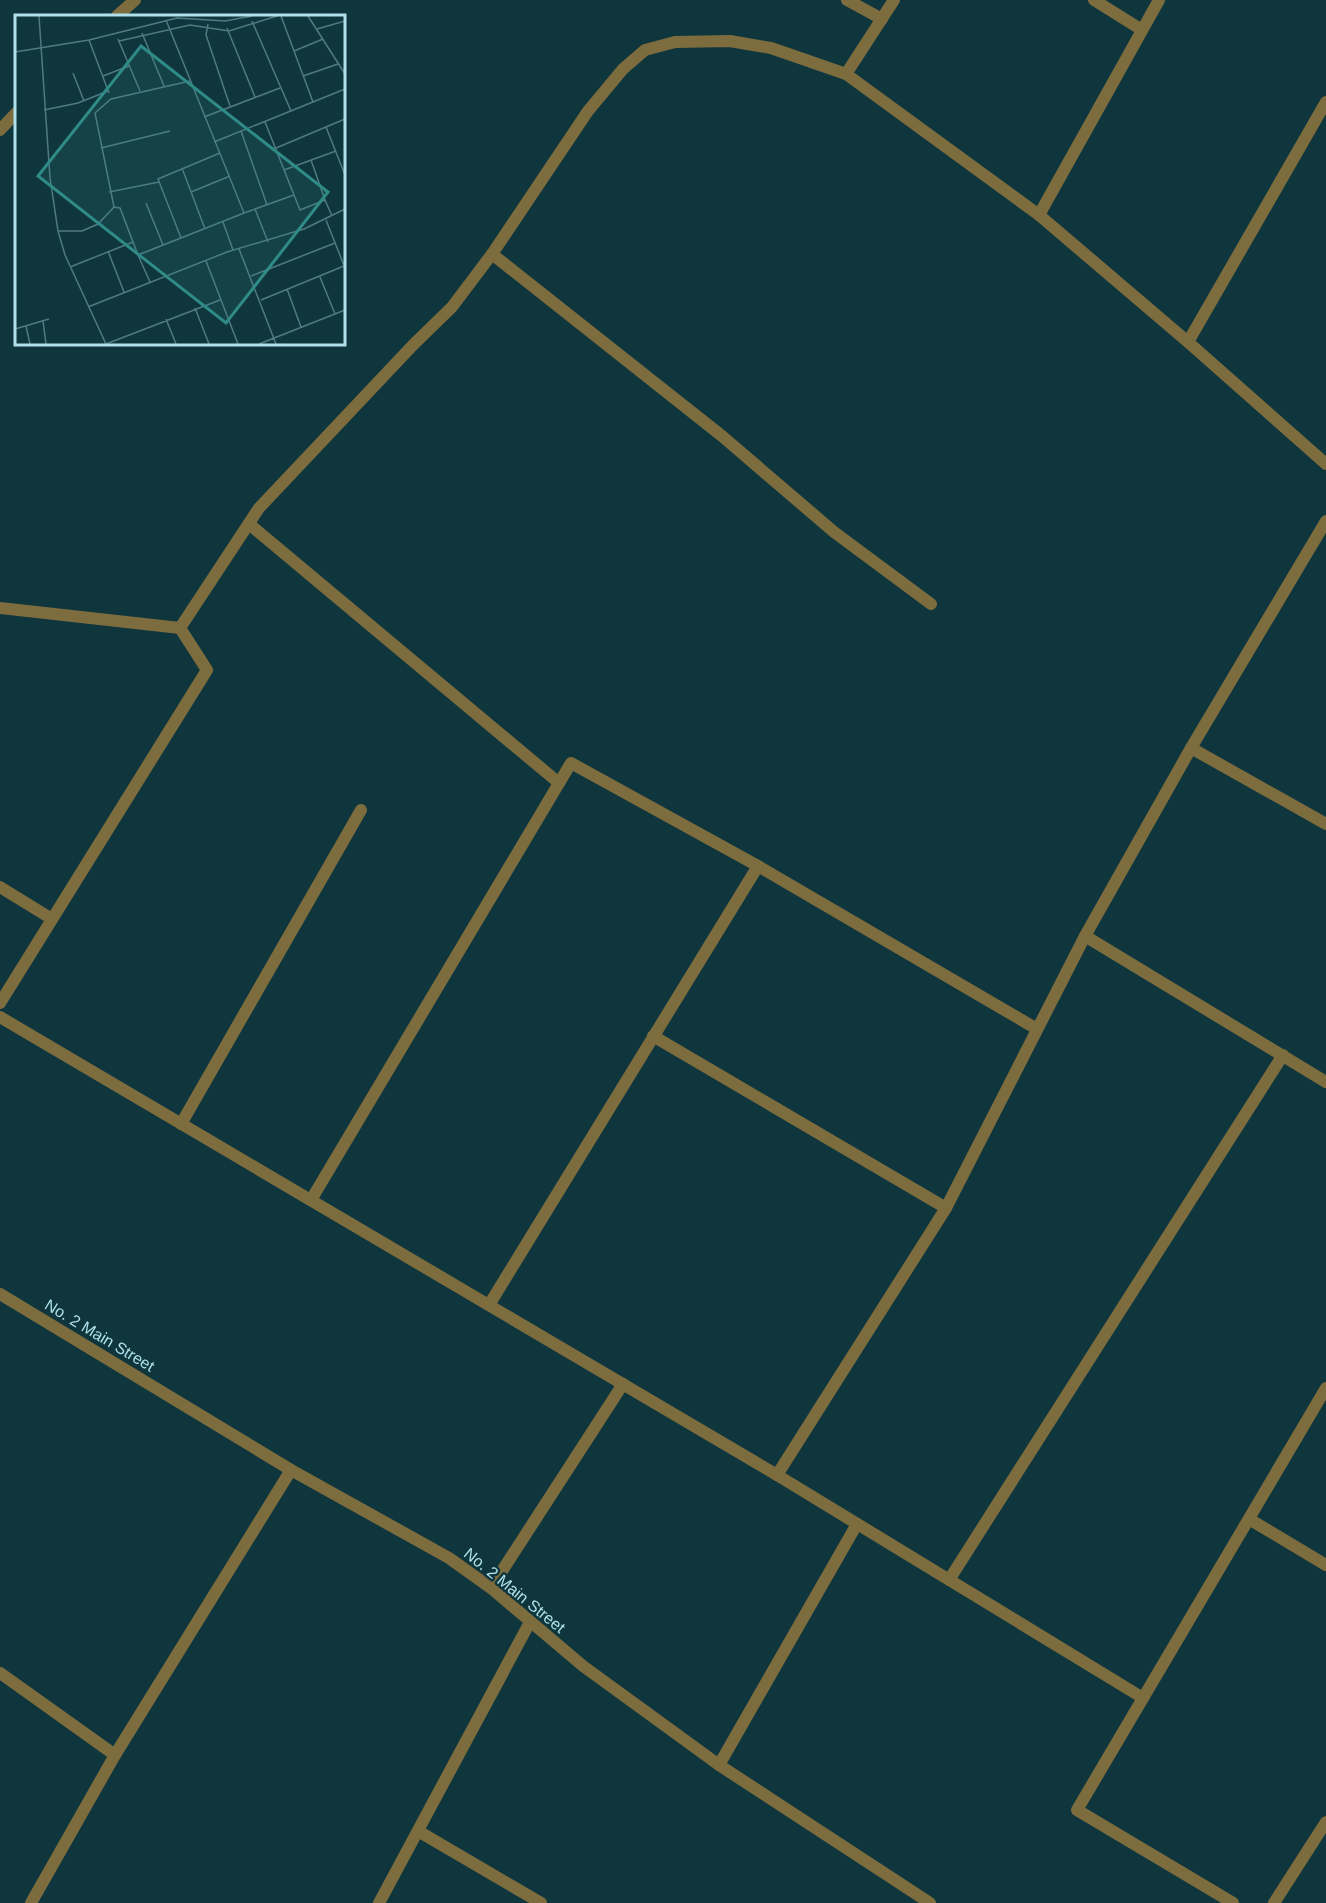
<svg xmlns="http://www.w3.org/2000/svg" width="1326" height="1903" font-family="Arial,sans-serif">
<rect width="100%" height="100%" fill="#10363d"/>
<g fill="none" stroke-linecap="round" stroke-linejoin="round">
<g stroke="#7d6d3e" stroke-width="12">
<path d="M847,0L882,19"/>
<path d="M1094,0L1142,30"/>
<path d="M846,74L894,0"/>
<path d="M1039,215L1159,0"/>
<path d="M492,254L722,436L834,532L931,604"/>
<path d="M1188,342L1326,102"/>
<path d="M249,524L559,783"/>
<path d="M0,608L180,628L207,670L0,1003"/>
<path d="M180,628L259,508L413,345L452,307L492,254L588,111L623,69L645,50L675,42L730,41L771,48L846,74L1039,215L1188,342L1326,464"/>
<path d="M1191,748L1326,824"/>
<path d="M0,887L52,919"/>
<path d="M1085,936L1326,1082"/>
<path d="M0,1017L777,1475L946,1208L1085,936L1191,748L1326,521"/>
<path d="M653,1036L946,1208"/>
<path d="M181,1124L361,810"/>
<path d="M311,1200L571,763L758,866L1037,1029"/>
<path d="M0,1294L291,1470L449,1558L491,1588L583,1666L719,1765L930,1903"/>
<path d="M489,1305L758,866"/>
<path d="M777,1475L1143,1698"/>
<path d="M1249,1519L1326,1565"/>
<path d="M949,1580L1283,1055"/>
<path d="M491,1588L623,1384"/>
<path d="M0,1673L115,1755"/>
<path d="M719,1765L857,1524"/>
<path d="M418,1831L541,1903"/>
<path d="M31,1903L115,1755L291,1470"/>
<path d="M379,1903L530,1622"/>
<path d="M1233,1903L1077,1810L1326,1388"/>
<path d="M1274,1903L1326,1822"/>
</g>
<g stroke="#7d6d3e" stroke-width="12">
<path d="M117,16L135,0"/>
<path d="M0,130L16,113"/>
</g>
</g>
<g text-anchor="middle" stroke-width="5" stroke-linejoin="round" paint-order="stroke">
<g font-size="16" fill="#aee1eb" stroke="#10363d">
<text transform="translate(100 1335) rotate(31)" y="6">No. 2 Main Street</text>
<text transform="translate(515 1590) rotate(39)" y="6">No. 2 Main Street</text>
</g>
</g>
<g transform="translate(15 15)">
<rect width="330" height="330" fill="#10363d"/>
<path fill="none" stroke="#4f7a83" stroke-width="1.5" d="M24,1L35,163L43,216L50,240L91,329L205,285M266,1L298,87M293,1L330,59M237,6L276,96M193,9L191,20L215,91M212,13L240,82M302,14L330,6M127,18L149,71M103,24L125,76M74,25L94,78M104,26L175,10L214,16L262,1M279,36L308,24M0,37L74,25L162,3L210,6L237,1M58,58L69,86M88,61L114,51M288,61L323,49M29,95L63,88L93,76M189,102L265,73M250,107L285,195L310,185L317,201M311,112L330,160M226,116L252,190M199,127L330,74M86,133L155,116M261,133L330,104M296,145L310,185M167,153L190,214M269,155L321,136M94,177L144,167M176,177L215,161M131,188L148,230M99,192L80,98L96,84L175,66M240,194L253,227M229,198L279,180M311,205L330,253M208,207L218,235M43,216H67L83,209L99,192L105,193L123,240M166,223L143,164L205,138M224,234L261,329M93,236L109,277M191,246L223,329M55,252L118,227M236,261L320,228M305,262L320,299M135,267L123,240L229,198L151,5M272,274L286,312M246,285L329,251M73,292L212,237L289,214L330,194M180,293L194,329M151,304L161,329M28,306L31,329M11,311L15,329M0,314L34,304M244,329L330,295"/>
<path fill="#2f8b87" fill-opacity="0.15" stroke="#2f8b87" stroke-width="3" d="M126,31L313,177L211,308L23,161Z"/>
<rect width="330" height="330" fill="none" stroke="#aee1eb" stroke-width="3"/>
</g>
</svg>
